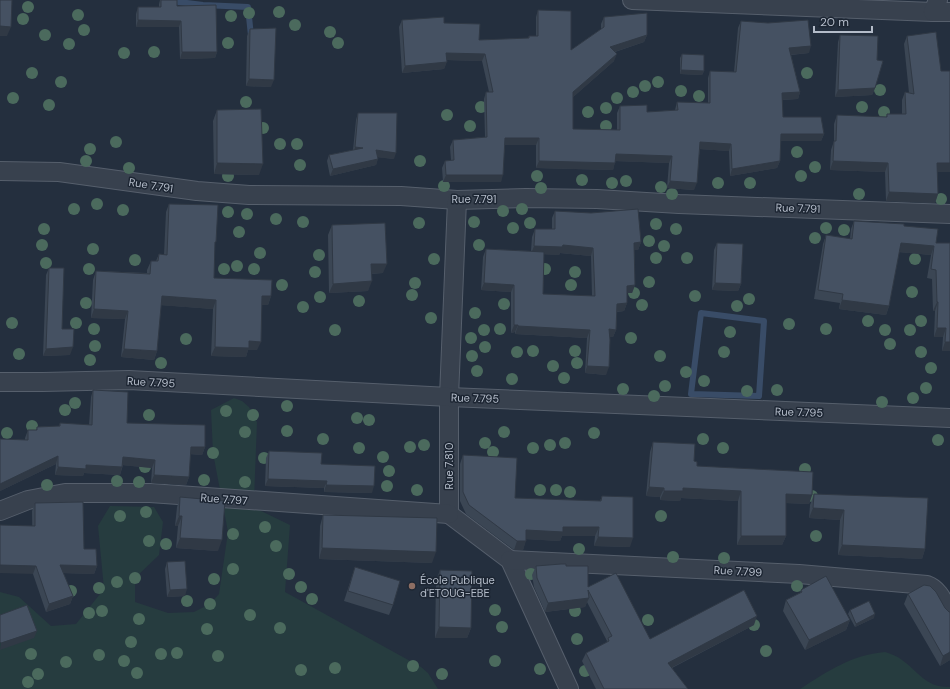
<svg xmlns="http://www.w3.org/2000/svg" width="950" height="689" font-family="'DM Sans',sans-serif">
<rect width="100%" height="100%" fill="#242f3e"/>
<g fill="#263c3f">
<path d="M234,398L242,401L249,407L257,422L254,500L257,509L290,525L285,592L421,667L428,673L438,689H0V592L19,597L51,626L76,624L104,589L98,526L110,506L154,507L163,522L159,555L135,578V602L168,613L194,612L210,604L219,594L228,532L213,453L211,410Z"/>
<path d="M885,652C891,654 897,656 902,660C919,672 926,688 950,687V689H800C828,671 851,655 885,652Z"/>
</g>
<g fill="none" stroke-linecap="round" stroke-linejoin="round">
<g stroke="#394c67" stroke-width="6">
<path d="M163,0L203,5L248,7L251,36"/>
<path d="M701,313L764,321L759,396L691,394Z"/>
</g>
<defs>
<g id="minor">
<path d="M632,0L933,12"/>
<path d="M938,0L933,12H950"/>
<path d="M0,171L59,172L197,191L249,195L401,196L457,200L526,198L597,199L679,204L950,214"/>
<path d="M457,200L449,397V514L510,560L569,689"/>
<path d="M0,382H43L129,380L449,397L950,418"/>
<path d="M0,511L28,500L65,493H150L449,514"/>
<path d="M510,560L799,574L927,585C939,589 944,603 950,613"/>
</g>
</defs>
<use href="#minor" stroke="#565f6c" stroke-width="20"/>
<use href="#minor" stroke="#38414e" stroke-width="18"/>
</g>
<g fill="#4b6a5d">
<circle cx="28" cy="7" r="6"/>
<circle cx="279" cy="12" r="6"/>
<circle cx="249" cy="13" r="6"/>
<circle cx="78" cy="15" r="6"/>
<circle cx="231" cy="16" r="6"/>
<circle cx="23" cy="19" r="6"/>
<circle cx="295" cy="25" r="6"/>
<circle cx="84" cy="30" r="6"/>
<circle cx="330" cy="32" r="6"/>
<circle cx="45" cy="35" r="6"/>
<circle cx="228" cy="43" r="6"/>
<circle cx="338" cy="43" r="6"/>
<circle cx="69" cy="44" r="6"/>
<circle cx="154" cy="52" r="6"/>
<circle cx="124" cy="53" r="6"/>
<circle cx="32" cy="73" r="6"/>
<circle cx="807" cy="73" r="6"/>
<circle cx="61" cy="82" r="6"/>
<circle cx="658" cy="82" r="6"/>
<circle cx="645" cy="86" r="6"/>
<circle cx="880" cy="90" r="6"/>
<circle cx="681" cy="91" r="6"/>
<circle cx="633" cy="92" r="6"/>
<circle cx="699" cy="96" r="6"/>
<circle cx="13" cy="98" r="6"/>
<circle cx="617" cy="98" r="6"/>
<circle cx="246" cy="102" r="6"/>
<circle cx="49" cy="105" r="6"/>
<circle cx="481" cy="107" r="6"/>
<circle cx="862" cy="107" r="6"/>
<circle cx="606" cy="108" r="6"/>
<circle cx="588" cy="112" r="6"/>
<circle cx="884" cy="112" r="6"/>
<circle cx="447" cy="115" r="6"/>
<circle cx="470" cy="126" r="6"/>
<circle cx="606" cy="126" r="6"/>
<circle cx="263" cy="128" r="6"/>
<circle cx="116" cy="142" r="6"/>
<circle cx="280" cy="144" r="6"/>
<circle cx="297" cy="144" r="6"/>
<circle cx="90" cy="149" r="6"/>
<circle cx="797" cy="152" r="6"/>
<circle cx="86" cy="161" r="6"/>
<circle cx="420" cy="161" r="6"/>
<circle cx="300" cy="165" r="6"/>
<circle cx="815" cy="167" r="6"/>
<circle cx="129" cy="168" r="6"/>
<circle cx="228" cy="176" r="6"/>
<circle cx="537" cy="176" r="6"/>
<circle cx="801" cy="176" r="6"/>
<circle cx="582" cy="180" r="6"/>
<circle cx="626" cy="181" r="6"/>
<circle cx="612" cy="183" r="6"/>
<circle cx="718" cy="183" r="6"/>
<circle cx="750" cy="183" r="6"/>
<circle cx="444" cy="186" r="6"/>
<circle cx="661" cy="187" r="6"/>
<circle cx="541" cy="188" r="6"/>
<circle cx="672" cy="194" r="6"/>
<circle cx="859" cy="194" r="6"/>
<circle cx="941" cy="199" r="6"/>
<circle cx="97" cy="204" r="6"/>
<circle cx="74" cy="209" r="6"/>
<circle cx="522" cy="209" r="6"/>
<circle cx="123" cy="210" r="6"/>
<circle cx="503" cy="211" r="6"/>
<circle cx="228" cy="212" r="6"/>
<circle cx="247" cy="214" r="6"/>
<circle cx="276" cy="219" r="6"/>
<circle cx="303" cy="222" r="6"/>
<circle cx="474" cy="222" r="6"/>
<circle cx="419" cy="223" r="6"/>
<circle cx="530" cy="223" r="6"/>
<circle cx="656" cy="224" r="6"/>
<circle cx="513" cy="228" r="6"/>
<circle cx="826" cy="228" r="6"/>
<circle cx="44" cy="229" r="6"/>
<circle cx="676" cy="229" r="6"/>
<circle cx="844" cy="230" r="6"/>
<circle cx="239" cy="232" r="6"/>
<circle cx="815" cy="238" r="6"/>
<circle cx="649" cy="241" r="6"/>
<circle cx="42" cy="245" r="6"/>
<circle cx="479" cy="245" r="6"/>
<circle cx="664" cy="246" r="6"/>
<circle cx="93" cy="249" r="6"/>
<circle cx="260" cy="253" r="6"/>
<circle cx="319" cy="255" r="6"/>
<circle cx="656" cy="258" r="6"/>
<circle cx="687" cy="258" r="6"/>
<circle cx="434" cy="259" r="6"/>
<circle cx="915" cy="259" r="6"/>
<circle cx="135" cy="260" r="6"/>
<circle cx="46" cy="263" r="6"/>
<circle cx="237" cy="266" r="6"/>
<circle cx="89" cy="269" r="6"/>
<circle cx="224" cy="269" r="6"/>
<circle cx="254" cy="269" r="6"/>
<circle cx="545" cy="269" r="6"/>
<circle cx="315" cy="272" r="6"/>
<circle cx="575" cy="272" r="6"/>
<circle cx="649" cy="282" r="6"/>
<circle cx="415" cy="283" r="6"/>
<circle cx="282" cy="285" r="6"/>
<circle cx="571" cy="285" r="6"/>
<circle cx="912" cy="292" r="6"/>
<circle cx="634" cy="293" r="6"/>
<circle cx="412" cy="295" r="6"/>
<circle cx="695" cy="296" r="6"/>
<circle cx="320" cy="297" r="6"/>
<circle cx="749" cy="299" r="6"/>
<circle cx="359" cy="301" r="6"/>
<circle cx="86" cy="303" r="6"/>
<circle cx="504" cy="304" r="6"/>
<circle cx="642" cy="305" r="6"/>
<circle cx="737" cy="306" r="6"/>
<circle cx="303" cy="307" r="6"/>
<circle cx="475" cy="313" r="6"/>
<circle cx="431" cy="318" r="6"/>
<circle cx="868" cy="321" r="6"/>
<circle cx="921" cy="321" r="6"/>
<circle cx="12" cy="323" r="6"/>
<circle cx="76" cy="323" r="6"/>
<circle cx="789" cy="324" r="6"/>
<circle cx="94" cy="329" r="6"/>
<circle cx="500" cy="329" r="6"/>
<circle cx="826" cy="329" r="6"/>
<circle cx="335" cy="330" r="6"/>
<circle cx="484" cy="330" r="6"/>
<circle cx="885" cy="330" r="6"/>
<circle cx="910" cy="330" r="6"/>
<circle cx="730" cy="332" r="6"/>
<circle cx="471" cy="338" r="6"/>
<circle cx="631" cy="338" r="6"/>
<circle cx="186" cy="339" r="6"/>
<circle cx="890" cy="344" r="6"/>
<circle cx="95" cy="346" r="6"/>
<circle cx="485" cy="347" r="6"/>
<circle cx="533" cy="351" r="6"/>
<circle cx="575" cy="351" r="6"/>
<circle cx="517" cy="352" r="6"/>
<circle cx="724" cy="352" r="6"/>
<circle cx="921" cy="352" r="6"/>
<circle cx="19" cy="354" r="6"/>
<circle cx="472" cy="356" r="6"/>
<circle cx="660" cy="356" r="6"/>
<circle cx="90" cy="360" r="6"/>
<circle cx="161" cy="363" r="6"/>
<circle cx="577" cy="363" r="6"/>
<circle cx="553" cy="366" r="6"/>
<circle cx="931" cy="368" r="6"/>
<circle cx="477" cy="371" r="6"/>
<circle cx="686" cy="372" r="6"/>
<circle cx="564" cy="378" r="6"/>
<circle cx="512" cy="379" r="6"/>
<circle cx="704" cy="381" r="6"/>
<circle cx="665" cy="386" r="6"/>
<circle cx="926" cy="388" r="6"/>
<circle cx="623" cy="389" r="6"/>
<circle cx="777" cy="390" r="6"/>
<circle cx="747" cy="391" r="6"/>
<circle cx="654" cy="396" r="6"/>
<circle cx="913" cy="398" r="6"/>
<circle cx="882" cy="402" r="6"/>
<circle cx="75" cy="403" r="6"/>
<circle cx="287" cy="406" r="6"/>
<circle cx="65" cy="410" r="6"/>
<circle cx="226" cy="411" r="6"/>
<circle cx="149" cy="415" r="6"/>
<circle cx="253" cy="415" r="6"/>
<circle cx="357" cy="418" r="6"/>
<circle cx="369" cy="420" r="6"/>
<circle cx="32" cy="426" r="6"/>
<circle cx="287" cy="431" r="6"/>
<circle cx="245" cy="432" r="6"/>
<circle cx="504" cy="432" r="6"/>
<circle cx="7" cy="433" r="6"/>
<circle cx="594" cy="433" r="6"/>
<circle cx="323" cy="439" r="6"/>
<circle cx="703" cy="439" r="6"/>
<circle cx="938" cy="440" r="6"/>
<circle cx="485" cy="443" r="6"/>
<circle cx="565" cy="443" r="6"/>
<circle cx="424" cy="445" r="6"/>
<circle cx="550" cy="445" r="6"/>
<circle cx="410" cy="447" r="6"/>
<circle cx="359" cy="448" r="6"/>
<circle cx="533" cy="448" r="6"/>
<circle cx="723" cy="448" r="6"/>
<circle cx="493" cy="452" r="6"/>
<circle cx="213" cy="453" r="6"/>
<circle cx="383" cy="457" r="6"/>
<circle cx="264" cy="458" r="6"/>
<circle cx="145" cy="467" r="6"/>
<circle cx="805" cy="469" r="6"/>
<circle cx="389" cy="471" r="6"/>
<circle cx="204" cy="480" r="6"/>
<circle cx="117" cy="481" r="6"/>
<circle cx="139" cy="482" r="6"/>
<circle cx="245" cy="482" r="6"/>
<circle cx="47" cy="485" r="6"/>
<circle cx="387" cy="486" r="6"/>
<circle cx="417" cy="490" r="6"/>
<circle cx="540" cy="490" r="6"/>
<circle cx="556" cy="490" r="6"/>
<circle cx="570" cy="492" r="6"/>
<circle cx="812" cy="496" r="6"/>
<circle cx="146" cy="512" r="6"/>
<circle cx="120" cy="516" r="6"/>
<circle cx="661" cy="516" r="6"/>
<circle cx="265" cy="527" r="6"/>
<circle cx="233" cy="534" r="6"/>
<circle cx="816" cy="536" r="6"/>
<circle cx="149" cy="541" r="6"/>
<circle cx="166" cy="544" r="6"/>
<circle cx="276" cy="546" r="6"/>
<circle cx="579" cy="549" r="6"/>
<circle cx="673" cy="557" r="6"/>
<circle cx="724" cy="558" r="6"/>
<circle cx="233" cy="569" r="6"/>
<circle cx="289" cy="574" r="6"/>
<circle cx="531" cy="574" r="6"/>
<circle cx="135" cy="578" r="6"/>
<circle cx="214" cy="579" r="6"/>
<circle cx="117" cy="582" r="6"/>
<circle cx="797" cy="586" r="6"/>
<circle cx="301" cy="587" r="6"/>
<circle cx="99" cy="588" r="6"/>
<circle cx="71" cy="591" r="6"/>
<circle cx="312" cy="599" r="6"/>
<circle cx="187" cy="601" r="6"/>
<circle cx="210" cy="604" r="6"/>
<circle cx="495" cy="610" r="6"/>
<circle cx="102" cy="611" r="6"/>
<circle cx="575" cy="611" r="6"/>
<circle cx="89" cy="613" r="6"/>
<circle cx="250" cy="615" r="6"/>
<circle cx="139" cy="619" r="6"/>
<circle cx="648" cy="620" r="6"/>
<circle cx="754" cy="625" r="6"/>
<circle cx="502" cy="627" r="6"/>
<circle cx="280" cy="628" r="6"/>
<circle cx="207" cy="629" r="6"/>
<circle cx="577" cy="639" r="6"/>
<circle cx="131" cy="642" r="6"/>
<circle cx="766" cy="651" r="6"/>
<circle cx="177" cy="653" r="6"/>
<circle cx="31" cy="654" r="6"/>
<circle cx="161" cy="654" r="6"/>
<circle cx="99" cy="655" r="6"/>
<circle cx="218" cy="656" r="6"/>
<circle cx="124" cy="661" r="6"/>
<circle cx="495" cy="661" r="6"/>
<circle cx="66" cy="662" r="6"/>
<circle cx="413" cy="666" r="6"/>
<circle cx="335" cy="668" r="6"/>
<circle cx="540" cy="669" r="6"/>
<circle cx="301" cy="670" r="6"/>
<circle cx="585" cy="671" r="6"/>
<circle cx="137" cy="673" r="6"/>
<circle cx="38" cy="674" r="6"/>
<circle cx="442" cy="674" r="6"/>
<circle cx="28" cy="682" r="6"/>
</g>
<g fill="#3b4654" fill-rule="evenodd">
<path d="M160,0H177V6L217,52L215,58L180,59L179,27H136V14L138,7H159V4Z"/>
<path d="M538,10L571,50L601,29V24L604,17L647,35L644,42L615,52L614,61L573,97V129L617,130V113L620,106L647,112L675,110L677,102L708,103V78L710,71L734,72L738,28L741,21L809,53L791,55L800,92L798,99L782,100L783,117L824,134L821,141H780V161L777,168L730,176L729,151L700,149L694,190L667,188L669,163L615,161L613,170L536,168V145H505L501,182H443L442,168L445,161L451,160L450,147L453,140L485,137L484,99L486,92H489L482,61L447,60L444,69L402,73L399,27L402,20L444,23L479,40L528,38L529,36H536V17Z"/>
<path d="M250,29L271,87L246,86L247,36Z"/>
<path d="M840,35L875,88L872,95L835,97L838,42Z"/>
<path d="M907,36L950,172H937L938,194L935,203L886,201L885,172L830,170L831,150L834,141V124L837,115L886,117L887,114H902V100L905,92L909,93L904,44Z"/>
<path d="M682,54L704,71L702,75L680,74V58Z"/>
<path d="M217,110L259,175L214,174L213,121Z"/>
<path d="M358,113L394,159L378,157L376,165L330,176L327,161L329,155L353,150L356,120Z"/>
<path d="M169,204L214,248V278L271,296L268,305H262L257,350H248L246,357L211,356L213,309L161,305L157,351L154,360L121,357L125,319L91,318L93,280L96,271L147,273V270L151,261H156L159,254L164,255L166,212Z"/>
<path d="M555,211L641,242L638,250H634L635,285L632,293H627V303L624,311L617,312L616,330L613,337H610L606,375L585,373L587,338L515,334V332L511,333V292L481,290L483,257L486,249L531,251L532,237L535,229H552V218ZM560,253L591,256L592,296L543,294L544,254L559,255Z"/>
<path d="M854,221L904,226L936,243H950V351H942L943,337H934L935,311H933L932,279L927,278L931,255L899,252L889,306L886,315L839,309L840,303L814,299L823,244L826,235L850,239L851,229Z"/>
<path d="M332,225L383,273L371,274L368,291L329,293L328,235Z"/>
<path d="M717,243L741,284L738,291L712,290L714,250Z"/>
<path d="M49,268L62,329L70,355L43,356L46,275Z"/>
<path d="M93,390L127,423L205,447L202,455L190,454L189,477L186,485L151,483L152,468L123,465L120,475L84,473L83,476L55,475L56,464L0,491V439L25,440V438L28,430H36L37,427L59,426L60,423L89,425L91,397Z"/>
<path d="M653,442L694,461L697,466L812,495L809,504L786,503V536L782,545H737L738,501L681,498L680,501L660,500V497L646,496L650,452Z"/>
<path d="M269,451L321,464L372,493L324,492V488L265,486L266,458Z"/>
<path d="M463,455L515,498L600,501L602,496L630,547L594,546L595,536H562L560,541L526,539L523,550H514L466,514L460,501V464Z"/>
<path d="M814,494L925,549L922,559L838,555L840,520L809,518L810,505Z"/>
<path d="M180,497L218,551L176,548L178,526H175L177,507Z"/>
<path d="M35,503L84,549L97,566L94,574L63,573L73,596L70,604L46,612L33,574L32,511Z"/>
<path d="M323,515L432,563L319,559L320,526Z"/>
<path d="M167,562L185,596L167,597L165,569Z"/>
<path d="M536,566H566L588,587L650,639L754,625L672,668L688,689H596L582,661L586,653L606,643L607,641L587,602L585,607L545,612L534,587L532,575Z"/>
<path d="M355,567L393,605L389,615L344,601Z"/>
<path d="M440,570L471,628L467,638H435L436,581Z"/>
<path d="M801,590L850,620L846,630L805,650L783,611L786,600L800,593Z"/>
<path d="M908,594L945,608L949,612H950V660L940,666L904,604Z"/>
<path d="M850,610L874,618L855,627L848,614Z"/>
</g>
<g fill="#303945">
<path d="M138,20L181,21L179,27H136Z"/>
<path d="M0,26L11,27L7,36H0Z"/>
<path d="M647,35L644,42L608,54L610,47Z"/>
<path d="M811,46L809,53L787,55L789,48Z"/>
<path d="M182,52H217L215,58L180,59Z"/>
<path d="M446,53L485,54L482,61L444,60Z"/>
<path d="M617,54L614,61L571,99L573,92Z"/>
<path d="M447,62L444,69L402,73L405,66Z"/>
<path d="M681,70L704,71L702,75L680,74Z"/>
<path d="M249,79L274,80L271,87L246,86Z"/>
<path d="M875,88L872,95L835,97L838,90Z"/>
<path d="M800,92L798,99L779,100L782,93Z"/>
<path d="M781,134H824L821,141H778Z"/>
<path d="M505,138H539L536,145H503Z"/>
<path d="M700,142L731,144L729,151L698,149Z"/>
<path d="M355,147L363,148L353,154Z"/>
<path d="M376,150L396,153L394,159L374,157Z"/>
<path d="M616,154L672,156L669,163L613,161Z"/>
<path d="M378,159L376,165L330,176L333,169Z"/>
<path d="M539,161L615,163L613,170L536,168Z"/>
<path d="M780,161L777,168L730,176L732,169Z"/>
<path d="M833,161L888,163L885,172L830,170Z"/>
<path d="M217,163L263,164L259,175L214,174Z"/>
<path d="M937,163H950V172H934Z"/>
<path d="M446,175H503L501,182H443Z"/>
<path d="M670,181L697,183L694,190L667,188Z"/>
<path d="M889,192L938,194L935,203L886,201Z"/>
<path d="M641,242L638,250H631L634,243Z"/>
<path d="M901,243L934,246L931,255L898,252Z"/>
<path d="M563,245L593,248L591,256L560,253L559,255L531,254L534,246Z"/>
<path d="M371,264H387L383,273L367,274Z"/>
<path d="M372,281L368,291L329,293L333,284Z"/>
<path d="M484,283L514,285L511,292L481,290Z"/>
<path d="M715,283L741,284L738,291L712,290Z"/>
<path d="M635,285L632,293H624L627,286Z"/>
<path d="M162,296L216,300L213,309L158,305Z"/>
<path d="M262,296H271L268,305H259Z"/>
<path d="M842,300L889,306L886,315L839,309Z"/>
<path d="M937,302H938L935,311H933Z"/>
<path d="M627,303L624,311L614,312L617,304Z"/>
<path d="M94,309L128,311L125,319L91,318Z"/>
<path d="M514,325H518L515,332L511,333Z"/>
<path d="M518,326L590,330L587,338L515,334Z"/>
<path d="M937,328H946L943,337H934Z"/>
<path d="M609,329L616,330L613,337H606Z"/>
<path d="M249,341L261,342L257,350H248L246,357L211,356L215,347Z"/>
<path d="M945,342H950V351H942Z"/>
<path d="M73,347L70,355L43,356L46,349Z"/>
<path d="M124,349L157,351L154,360L121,357Z"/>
<path d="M587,366L609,367L606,375L585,373Z"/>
<path d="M191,447H205L202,455L188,454Z"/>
<path d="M58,456L56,464L0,491V484Z"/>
<path d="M123,457L155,460L152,468L120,465Z"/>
<path d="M86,465L122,467L120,475L84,473L83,476L55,475L58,467Z"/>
<path d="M154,475L189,477L186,485L151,483Z"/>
<path d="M268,479L327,481L324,488L265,486Z"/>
<path d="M326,485L374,486L372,493L324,492Z"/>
<path d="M649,487L664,488L660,497L646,496Z"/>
<path d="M683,488L741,491L738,501L681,498L680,501L660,500L664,491Z"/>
<path d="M786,494L812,495L809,504L782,503Z"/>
<path d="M813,508L844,510L840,520L809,518Z"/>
<path d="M179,516H182L178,526H175Z"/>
<path d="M563,527H599L595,536H562L560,541L522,539L526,530Z"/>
<path d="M741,536H786L782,545H737Z"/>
<path d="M598,537L633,538L630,547L594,546Z"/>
<path d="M180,538L222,540L218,551L176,548Z"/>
<path d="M517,541H526L523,550H514Z"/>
<path d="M842,545L925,549L922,559L838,555Z"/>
<path d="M322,548L436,552L432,563L319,559Z"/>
<path d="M0,565L36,566L33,574L0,573Z"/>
<path d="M60,565L97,566L94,574L57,573Z"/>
<path d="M187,589L185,596L167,597L170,590Z"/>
<path d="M73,596L70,604L46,612L49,604Z"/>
<path d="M589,598L585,607L545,612L548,603Z"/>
<path d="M875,614L874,618L855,627L856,624Z"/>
<path d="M757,616L754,625L665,671L668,663Z"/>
<path d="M850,620L846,630L805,650L809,640Z"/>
<path d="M439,627L471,628L467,638H435Z"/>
<path d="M37,631L34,638L0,650L1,643Z"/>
<path d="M950,652V660L940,666L943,656Z"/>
</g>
<g fill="#455162" stroke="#303945">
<path d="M0,0H12L11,27L0,26Z"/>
<path d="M161,0H177V6L216,5L217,52H182L181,21L138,20V7H161Z"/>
<path d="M538,10L571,11V50L604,27V17L647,13V35L610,47L617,54L573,92V129L620,130V106L647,105V112L678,110L677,102L710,103V71L736,72L741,21L768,23L808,20L811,46L789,48L800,92L782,93L783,117H821L824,134H781L780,161L732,169L731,144L700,142L697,183L670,181L672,156L616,154L615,163L539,161V138H505L503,175H446L445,161L454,160L453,140L487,137L486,92H493L485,54L446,53L447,62L405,66L402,20L444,17V23L480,24L479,40L529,38V36H538Z"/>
<path d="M276,28L274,80L249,79L250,29Z"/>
<path d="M936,32L941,71H950V163H937L938,194L889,192L888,163L833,161L834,141H836L837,115L887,117V114H906L905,92L914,94L907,36Z"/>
<path d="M840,35L878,36L877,60L883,61L875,88L838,90Z"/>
<path d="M682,54L704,55V71L681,70Z"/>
<path d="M261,109L263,164L217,163V110Z"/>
<path d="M358,113H397L396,153L376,150L378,159L333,169L329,155L363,148L355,147Z"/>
<path d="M169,204L218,205L216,242H215L214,278L272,280L271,296H262L261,342L249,341V348L215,347L216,300L162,296L157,351L124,349L128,311L94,309L96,271L150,274L151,261H158L159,254L167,255Z"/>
<path d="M638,209L641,242L634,243L635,285L627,286V303L617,304L616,330L609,329L610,340L609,367L587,366L590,330L518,326V325H514V285L484,283L486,249L544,252L543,294L595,296L593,248L563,245L562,247L534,246L535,229H555V211L591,213Z"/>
<path d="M854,221L904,224V226L938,229L936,243H950V342H945L946,328H937L938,302H937L936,270L931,269L934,246L901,243L889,306L842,300L843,294L818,290L826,235L852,239Z"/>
<path d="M385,223L387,264H371L372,281L333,284L332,225Z"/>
<path d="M717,243L743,244L741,284L715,283Z"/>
<path d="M49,268H64L62,329H74L73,347L46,349Z"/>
<path d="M93,390L128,392L127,423L205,425V447H191L189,477L154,475L155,460L123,457L122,467L86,465V469L58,467V456L0,484V439L28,440V430H37V427L60,426V423L92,425Z"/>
<path d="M653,442L695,444L694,461L697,462V466L813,472L812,495L786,494V536H741V491L683,488V491H664V488L649,487Z"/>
<path d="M269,451L322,453L321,464L375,466L374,486L326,485L327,481L268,479Z"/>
<path d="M463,455L517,458L515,498L601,501L602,496L633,497V538L598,537L599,527H563V532L526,530V541H517L469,505L463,492Z"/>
<path d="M814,494L928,498L925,549L842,545L844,510L813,508Z"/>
<path d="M180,497L225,501L222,540L180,538L182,516H179Z"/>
<path d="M83,502L84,549H96L97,566L60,565L73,596L49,604L36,566L0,565V525L35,526V503Z"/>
<path d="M323,515L437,518L436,552L322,548Z"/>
<path d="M185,561L187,589L170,590L167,562Z"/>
<path d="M561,564H566V566H588V587L616,573L650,639L744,590L757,616L668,663L688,689H604L586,653L609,641L608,638L612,636L588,590L589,598L548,603L537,578L536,566Z"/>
<path d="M355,567L400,581L393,605L348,591Z"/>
<path d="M440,570L472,571L471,628L439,627Z"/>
<path d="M826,576L850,620L809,640L786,600L802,592L801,590Z"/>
<path d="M924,585L930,586L936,592L945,608L949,612H950V652L943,656L908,594Z"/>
<path d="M869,601L875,614L856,624L850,610Z"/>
<path d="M27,605L37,631L1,643L0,642V615Z"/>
</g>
<circle fill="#8d6e63" stroke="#1d2633" stroke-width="1.5" cx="412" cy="586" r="4"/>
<g text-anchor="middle" stroke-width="3" stroke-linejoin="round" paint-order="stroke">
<g font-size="11" fill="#b4bcc9" stroke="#1d2633">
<text transform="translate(151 185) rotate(9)" y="4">Rue 7.791</text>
<text x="474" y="203">Rue 7.791</text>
<text transform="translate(798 208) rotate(2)" y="4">Rue 7.791</text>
<text transform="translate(151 382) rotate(3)" y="4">Rue 7.795</text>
<text transform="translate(475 398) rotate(2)" y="4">Rue 7.795</text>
<text transform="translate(799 412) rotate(2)" y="4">Rue 7.795</text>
<text transform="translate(449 466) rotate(-90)" y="4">Rue 7.810</text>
<text transform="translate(224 499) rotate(4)" y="4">Rue 7.797</text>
<text transform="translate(738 571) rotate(3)" y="4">Rue 7.799</text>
</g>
<g font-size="11" fill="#b4bcc9" stroke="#1d2633" text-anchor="start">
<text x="420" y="584">École Publique<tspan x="420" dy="13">d'ETOUG-EBE</tspan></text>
</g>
</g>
<path d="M814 26v6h58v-6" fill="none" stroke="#b4bcc9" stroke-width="2"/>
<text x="820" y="26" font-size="12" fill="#b4bcc9" stroke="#1d2633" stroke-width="3" paint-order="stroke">20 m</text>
</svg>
